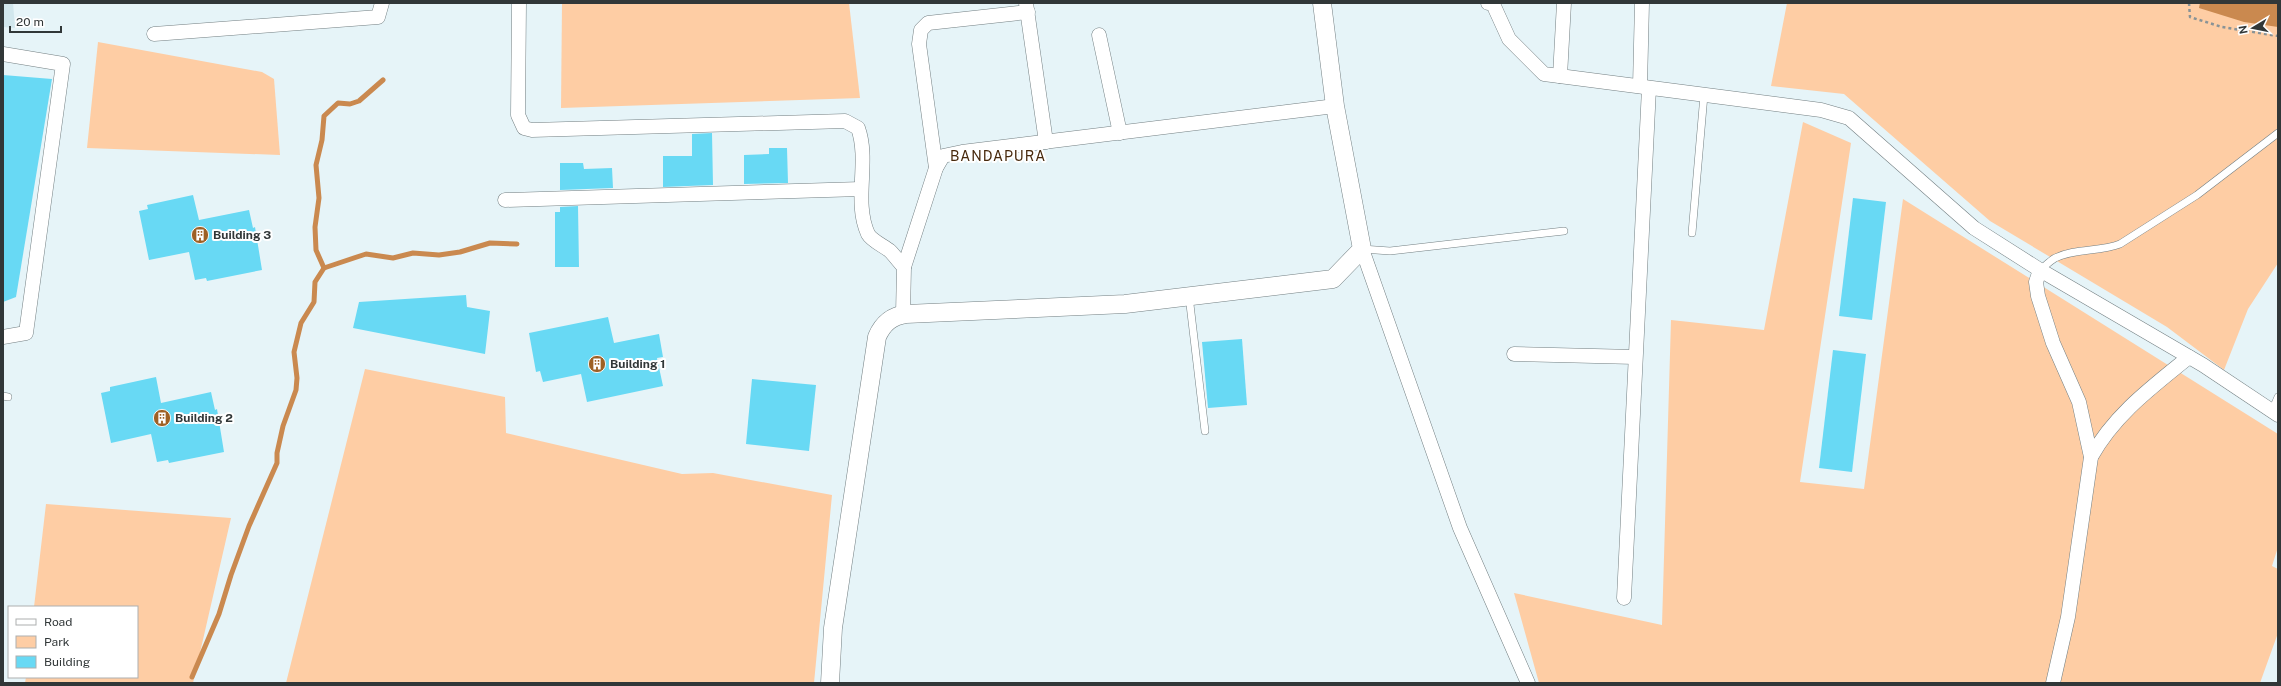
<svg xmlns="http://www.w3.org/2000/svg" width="2281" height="686" font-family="'Public Sans',sans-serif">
<rect width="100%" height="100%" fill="#e6f4f8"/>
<path fill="#d1e7ed" d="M3,3H13L15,28L3,27Z"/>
<g fill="#fecda4">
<path d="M562,3H849L860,98L561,108Z"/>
<path d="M1787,3H2278V263L2248,309L2224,370L2167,327L1990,221L1844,94L1771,86Z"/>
<path d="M98,42L262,72L274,79L280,155L87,148Z"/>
<path d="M1803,122L1851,143L1800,482L1864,489L1903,199L2278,434V547L2272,566L2278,569V633L2260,683H1539L1514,593L1662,625L1671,320L1764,330Z"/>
<path d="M365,369L505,397L506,433L682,474L713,473L832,495L814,683H286Z"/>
<path d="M46,504L231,518L193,683H25L26,677H137V607H34Z"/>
</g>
<path fill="#ca894f" d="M2200,3H2278V27L2244,22L2199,8Z"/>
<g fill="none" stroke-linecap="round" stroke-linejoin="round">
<g stroke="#ca894f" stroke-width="5">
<path d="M324,268L316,250L315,227L319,198L316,165L322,140L324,116L338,103L350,104L359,101L383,80"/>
<path d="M192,677L219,614L231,575L249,526L277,463V453L283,426L296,390L297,378L294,352L301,323L314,302L315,282L324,268L366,254L393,258L413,253L439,255L460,252L490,243L517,244"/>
</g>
</g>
<g fill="#68d9f4">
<path d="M3,75L52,79L16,297L3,302Z"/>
<path d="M712,133L713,185L663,187V156H692V134Z"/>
<path d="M769,148H787L788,183L744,184V155L769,154Z"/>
<path d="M560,163H583L584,169L612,168L613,188L560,190Z"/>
<path d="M193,195L199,220L249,210L253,228L255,227L262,270L207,281L206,278L195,280L189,252L149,260L139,211L148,209L147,205Z"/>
<path d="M1853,198L1886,202L1872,320L1839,316Z"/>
<path d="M578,206L579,267H555V212H560V207Z"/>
<path d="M466,295L467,307L490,311L485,354L353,328L359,302Z"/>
<path d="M608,317L614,343L659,334L663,357L657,358L663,386L587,402L581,374L543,382L540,371L536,372L529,333Z"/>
<path d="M1242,339L1247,405L1208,408L1202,342Z"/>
<path d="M1833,350L1866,354L1852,472L1819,468Z"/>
<path d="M156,377L161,403L211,392L215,410L217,409L224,452L169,463L168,460L157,462L151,434L111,443L101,393L110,391V387Z"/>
<path d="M752,379L816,385L809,451L746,444Z"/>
</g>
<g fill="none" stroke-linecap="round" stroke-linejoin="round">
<defs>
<g id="service">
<path d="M1692,233L1704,95"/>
<path d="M1362,249L1390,251L1564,231"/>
<path d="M2040,270C2045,266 2050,261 2055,258C2075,248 2100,252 2120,244L2197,195L2278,133"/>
<path d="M1189,296L1205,431"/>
<path d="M3,396L8,397"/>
<path d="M2272,411L2278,397"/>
</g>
<g id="minor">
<path d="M519,3L518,115L524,128L532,130L845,121L858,128C870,162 853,201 868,234C872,241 884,246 890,251C895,256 899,262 904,267L903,314"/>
<path d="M1026,3L1046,142"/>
<path d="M1488,3L1493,4L1509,39L1544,74L1821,110L1849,118L1974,228L2040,270L2203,365L2278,415"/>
<path d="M154,34L378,17L382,3"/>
<path d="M1099,35L1120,133"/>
<path d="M3,54L63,64L26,333L3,337"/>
<path d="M1560,76L1564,3"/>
<path d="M1640,86L1642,3"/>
<path d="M936,168L919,44L921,30L928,23L1028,12"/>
<path d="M505,200L861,189"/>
<path d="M1362,249L1460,528L1528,683"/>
<path d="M904,267L936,168L943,156L962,152L1335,106"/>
<path d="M2040,270L2036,282L2038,296L2053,343L2079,402L2091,457"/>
<path d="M1514,354L1635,357"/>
<path d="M1624,598L1649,88"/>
<path d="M2053,683L2068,617L2091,457C2114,415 2152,387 2189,357"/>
</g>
<path id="tertiary" d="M830,683L833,628L877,337C883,323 892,316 906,314L1125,304L1333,279L1362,249L1335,106L1322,3"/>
</defs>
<use href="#service" stroke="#737f82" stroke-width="8"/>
<use href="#minor" stroke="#737f82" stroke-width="15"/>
<use href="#tertiary" stroke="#737f82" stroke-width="19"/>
<path stroke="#899396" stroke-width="2.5" stroke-dasharray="3 3" stroke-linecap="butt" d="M2189,3L2190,17L2222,27L2278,36"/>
<use href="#service" stroke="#fff" stroke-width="7"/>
<use href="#minor" stroke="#fff" stroke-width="14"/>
<use href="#tertiary" stroke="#fff" stroke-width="18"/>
</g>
<defs>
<symbol id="building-disc" viewBox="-11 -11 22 22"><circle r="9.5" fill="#9d6024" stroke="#fff"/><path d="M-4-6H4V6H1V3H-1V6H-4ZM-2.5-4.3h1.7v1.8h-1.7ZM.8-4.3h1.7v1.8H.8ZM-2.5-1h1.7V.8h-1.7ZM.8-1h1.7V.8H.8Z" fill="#fff"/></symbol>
</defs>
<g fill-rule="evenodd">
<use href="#building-disc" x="190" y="225" width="20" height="20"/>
<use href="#building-disc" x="587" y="354" width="20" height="20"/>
<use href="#building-disc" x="152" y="408" width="20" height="20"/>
</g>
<g text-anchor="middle" stroke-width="4" stroke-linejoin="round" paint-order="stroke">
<g font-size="12" font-weight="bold" fill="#313738" stroke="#fff" text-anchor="start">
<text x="213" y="239">Building 3</text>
<text x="610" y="368">Building 1</text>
<text x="175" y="422">Building 2</text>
</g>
<g font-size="14" letter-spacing="1" fill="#47290d" stroke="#fff">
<text x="998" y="161">BANDAPURA</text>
</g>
</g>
<rect width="2281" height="686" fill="none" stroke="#313738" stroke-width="8"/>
<rect x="8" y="606" width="130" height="72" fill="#ffffff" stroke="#adafaf"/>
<rect x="16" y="619" width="20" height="6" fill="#ffffff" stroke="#adafaf"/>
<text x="44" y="626" font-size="12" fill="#313738">Road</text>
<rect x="16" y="636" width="20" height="12" fill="#fecda4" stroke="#adafaf"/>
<text x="44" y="646" font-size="12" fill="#313738">Park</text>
<rect x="16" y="656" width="20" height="12" fill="#68d9f4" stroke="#adafaf"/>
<text x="44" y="666" font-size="12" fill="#313738">Building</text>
<g transform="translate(2253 28) rotate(260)" stroke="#ffffff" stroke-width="3" paint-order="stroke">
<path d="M0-3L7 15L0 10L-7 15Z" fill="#313738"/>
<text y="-6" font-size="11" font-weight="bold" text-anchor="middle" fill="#313738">N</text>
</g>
<path d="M10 26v6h51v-6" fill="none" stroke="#313738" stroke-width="2"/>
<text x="16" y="26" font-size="12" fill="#313738" stroke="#ffffff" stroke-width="3" paint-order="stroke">20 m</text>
</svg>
